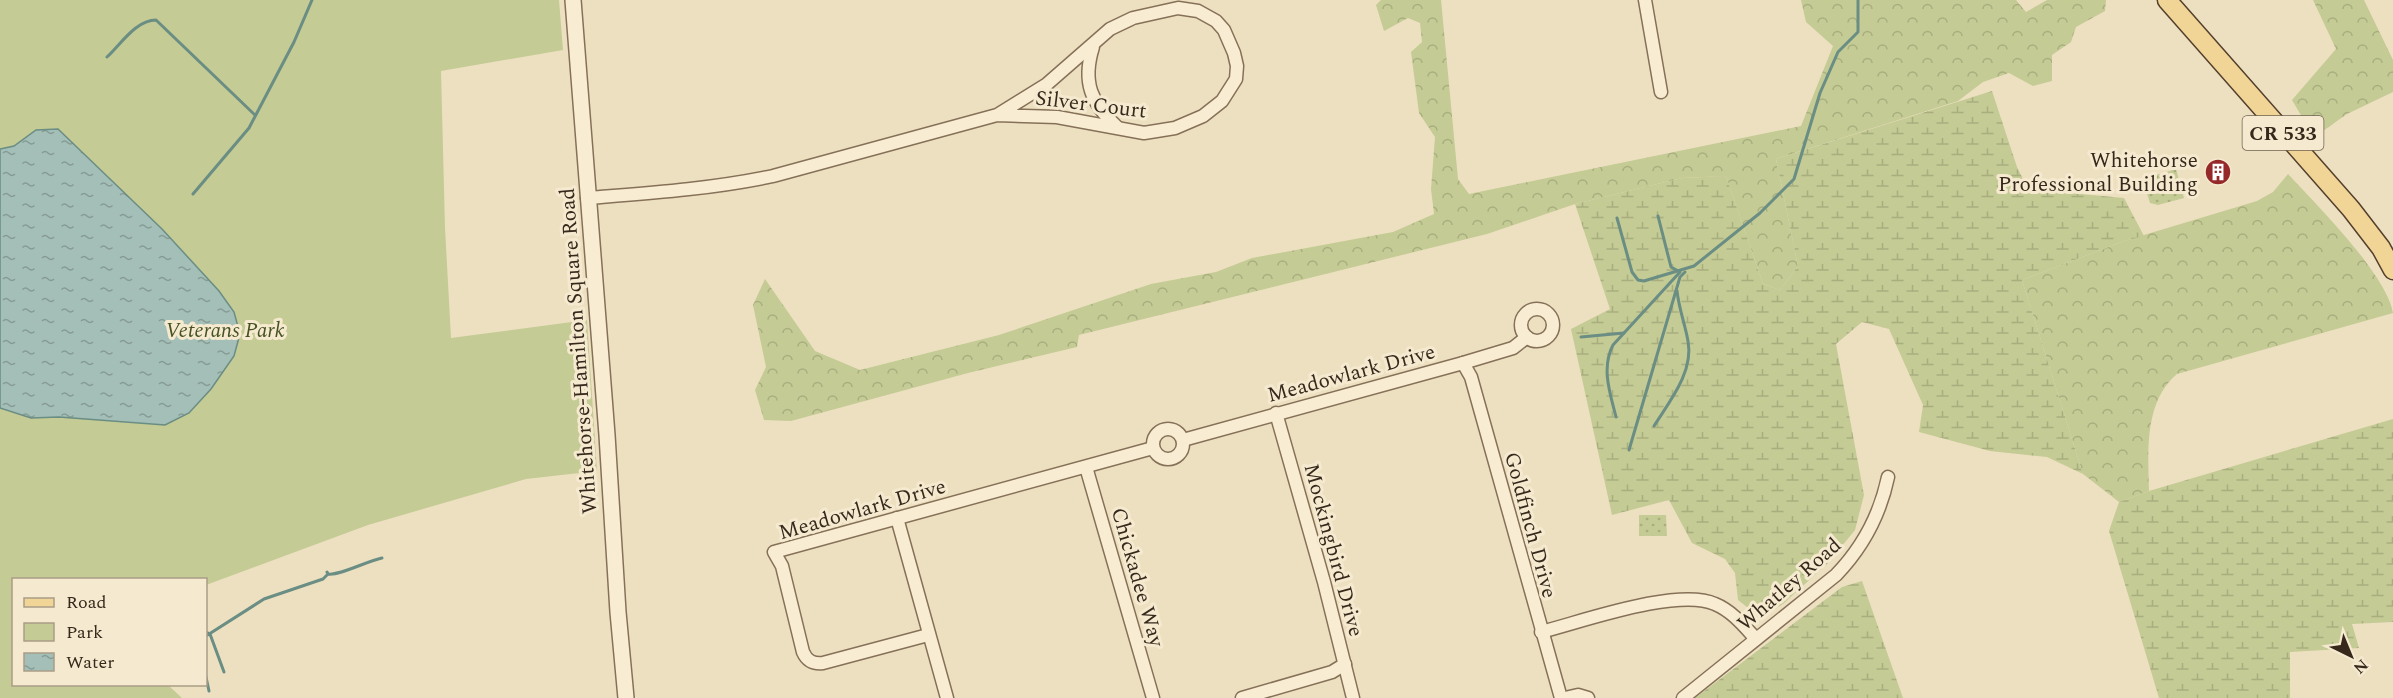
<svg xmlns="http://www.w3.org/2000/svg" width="2393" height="698" font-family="Spectral,serif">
<defs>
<pattern id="grass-dots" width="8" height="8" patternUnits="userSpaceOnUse" patternTransform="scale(1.5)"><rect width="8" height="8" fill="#c4cb94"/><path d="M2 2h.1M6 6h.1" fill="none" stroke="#a9ae7f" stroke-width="1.8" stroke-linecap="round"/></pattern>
<pattern id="forest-crowns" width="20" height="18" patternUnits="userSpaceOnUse" patternTransform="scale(1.5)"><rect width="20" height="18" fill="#c4cb94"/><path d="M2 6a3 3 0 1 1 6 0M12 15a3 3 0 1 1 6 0" fill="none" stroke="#a9ae7f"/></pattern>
<pattern id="wetland-marsh" width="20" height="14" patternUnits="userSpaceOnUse" patternTransform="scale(1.5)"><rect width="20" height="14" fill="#c4cb94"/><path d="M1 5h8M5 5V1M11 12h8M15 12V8" fill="none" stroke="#a9ae7f"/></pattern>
<pattern id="water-ripples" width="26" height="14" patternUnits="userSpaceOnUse" patternTransform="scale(1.5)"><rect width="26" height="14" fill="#a3bfb7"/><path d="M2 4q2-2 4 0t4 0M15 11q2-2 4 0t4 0" fill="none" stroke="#869b94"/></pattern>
</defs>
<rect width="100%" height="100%" fill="#ede0c0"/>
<g fill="url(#grass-dots)">
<path d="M2176,169L2184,198L2158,205L2150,203L2144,184L2146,178Z"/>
<path d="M1639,515H1666L1667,536H1639Z"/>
</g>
<g fill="url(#forest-crowns)">
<path d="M1381,0H1441L1458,179L1469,194L1801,126L1833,46L1806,22L1801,0H2016L2026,12L2047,0H2106L2105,11L2076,27L2071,42L2052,55V81L2033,86L2009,73L1983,82L1958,101L1776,159L1798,266L1780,290L1763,284L1726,176L1682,178L1575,204L1487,234L1079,335L1077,347L968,373L791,421L764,420L755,390L766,367L753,305L765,279L815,351L860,370L999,335L1151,284L1216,272L1252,258L1393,232L1434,214L1431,189L1435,137L1419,113L1411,52L1422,42L1420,23L1408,18L1384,31L1376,5Z"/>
<path d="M2313,0H2364L2393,60V92L2347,114L2323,131L2302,117L2292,100L2336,49Z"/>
<path d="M2288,174C2316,204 2387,275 2393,313L2177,374C2144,402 2148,451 2149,491L2119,502L2083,474L2022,280L2124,241L2257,201L2273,192Z"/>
</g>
<g fill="url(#wetland-marsh)">
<path d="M1992,91L2017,167L2028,189L2124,198L2144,236L2124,241L2022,280L2083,474L2047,457L1990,451L1919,432L1923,405L1889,329L1862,322L1836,344L1864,495L1855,530L1828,563L1783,604L1761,618L1738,600L1735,573L1725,559L1692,543L1669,500L1612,515L1571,329L1610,309L1575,204L1682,178L1726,176L1763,284L1780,290L1798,266L1776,159Z"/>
<path d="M2393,419V622L2352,624L2359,648L2290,652V698H2159L2109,531L2119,502L2149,491Z"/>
<path d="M1862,581L1903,698H1695L1842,587Z"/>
</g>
<path fill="#c4cb94" d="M0,0H559L563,50L441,71L445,228L451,338L587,320L597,471L526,479L368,525L206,585V580H14V684L168,685L182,698H0Z"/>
<path fill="url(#water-ripples)" stroke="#6a8d84" stroke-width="1.5" d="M58,129L162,229L219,291L234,312L240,334L234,356L211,389L189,413L165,425L59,417L31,418L0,408V149L14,146L36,130Z"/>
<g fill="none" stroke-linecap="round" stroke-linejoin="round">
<g stroke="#6a8d84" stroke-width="3">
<path d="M107,57C121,44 136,20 156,20L255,115"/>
<path d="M193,194L249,128L294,42L312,0"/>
<path d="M1617,218L1632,272L1638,280L1644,281L1694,266L1760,213L1794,179L1820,93L1838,52L1858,32V0"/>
<path d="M1581,337L1624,333"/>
<path d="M1616,417C1610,393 1601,368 1613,345L1680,272L1671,267L1658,216"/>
<path d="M1654,426C1669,402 1694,372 1688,341C1685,324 1679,309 1677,291"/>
<path d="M1629,450L1680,277L1685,272"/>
<path d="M328,574C339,576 367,561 382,558"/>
<path d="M206,632L210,634L224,672"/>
<path d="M206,636L264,599L323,579L328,574L327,572"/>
<path d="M206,677L209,691"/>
</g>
<defs>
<g id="minor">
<path d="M1645,0L1661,92"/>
<path d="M1093,47C1082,82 1091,103 1117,127"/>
<path d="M587,198C650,193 711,189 773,176L997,115L1057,117L1144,133L1175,128L1203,116L1222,101L1236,79L1237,66L1234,53L1224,30L1216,21L1198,11L1178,8L1133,18L1110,29L1047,84L997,115"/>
<circle cx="1537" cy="325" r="16"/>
<path d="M1463,363L1471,377L1561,698"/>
<path d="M1276,413L1324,582L1353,698"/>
<circle cx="1168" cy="444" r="15"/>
<path d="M1183,440L1463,363L1513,348L1527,337"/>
<path d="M1086,467L1153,698"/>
<path d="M897,518L947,698"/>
<path d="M1541,632C1581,622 1678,587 1715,604C1732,611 1744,626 1756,639"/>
<path d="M928,635L823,663C813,664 807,661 803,652L782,566L774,552L1153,448"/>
<path d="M1242,698L1332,672L1345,664"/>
<path d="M1565,698L1578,695L1588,698"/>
<path d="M1683,698L1836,575C1863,547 1880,515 1888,477"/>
</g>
<path id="tertiary" d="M573,0L607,435L618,612L626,698"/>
<path id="primary" d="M2167,0L2351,209L2381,248L2393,270"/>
</defs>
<use href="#minor" stroke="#867158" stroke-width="15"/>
<use href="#tertiary" stroke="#867158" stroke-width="18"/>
<use href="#primary" stroke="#543f2d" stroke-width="21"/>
<use href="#minor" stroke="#f8edd3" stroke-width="12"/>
<use href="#tertiary" stroke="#f8edd3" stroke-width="15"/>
<use href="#primary" stroke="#f1d597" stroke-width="18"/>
</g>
<defs>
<symbol id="building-disc" viewBox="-11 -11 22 22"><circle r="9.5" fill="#952929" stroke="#f5eacf"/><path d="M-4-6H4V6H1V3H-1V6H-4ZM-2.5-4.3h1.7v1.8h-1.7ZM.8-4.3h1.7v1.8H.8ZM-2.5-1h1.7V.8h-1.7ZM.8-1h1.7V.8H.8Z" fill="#fff"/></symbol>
</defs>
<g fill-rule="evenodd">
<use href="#building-disc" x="2203" y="157" width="30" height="30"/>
</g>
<g text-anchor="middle" stroke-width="6" stroke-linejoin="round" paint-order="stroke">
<rect fill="#f5eacf" stroke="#6f6352" stroke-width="1.5" x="2242.5" y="116" width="81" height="34" rx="4.5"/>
<g font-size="20" font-weight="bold" fill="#36291c">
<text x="2283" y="140">CR 533</text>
</g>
<g font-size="21" fill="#36291c" stroke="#f5eacf">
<text transform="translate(1091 104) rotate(7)" y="7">Silver Court</text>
<text transform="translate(578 351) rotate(-94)" y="7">Whitehorse-Hamilton Square Road</text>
<text transform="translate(1351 373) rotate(-15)" y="7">Meadowlark Drive</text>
<text transform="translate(862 509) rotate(-16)" y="7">Meadowlark Drive</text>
<text transform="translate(1531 525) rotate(75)" y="7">Goldfinch Drive</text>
<text transform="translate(1334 550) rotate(75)" y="7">Mockingbird Drive</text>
<text transform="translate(1138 577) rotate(74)" y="7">Chickadee Way</text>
<text transform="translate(1789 584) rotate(-41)" y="7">Whatley Road</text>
</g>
<g font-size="21" fill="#36291c" stroke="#f5eacf" text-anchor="end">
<text x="2198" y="167">Whitehorse<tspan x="2198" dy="24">Professional Building</tspan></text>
</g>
<g font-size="21" font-style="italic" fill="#465223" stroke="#f5eacf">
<text x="225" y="337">Veterans Park</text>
</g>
</g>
<rect x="12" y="578" width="195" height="108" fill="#f5eacf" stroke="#a99d87" stroke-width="1.5"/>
<rect x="24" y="598" width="30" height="9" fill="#f1d597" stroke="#a99d87" stroke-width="1.5"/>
<text x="66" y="608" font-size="18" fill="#36291c">Road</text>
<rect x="24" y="623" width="30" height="18" fill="#c4cb94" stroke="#a99d87" stroke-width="1.5"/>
<text x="66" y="638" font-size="18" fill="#36291c">Park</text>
<rect x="24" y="653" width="30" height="18" fill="url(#water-ripples)" stroke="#a99d87" stroke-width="1.5"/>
<text x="66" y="668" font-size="18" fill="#36291c">Water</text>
<g transform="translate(2351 656) rotate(137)" stroke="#f5eacf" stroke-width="4.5" paint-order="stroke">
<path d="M0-4.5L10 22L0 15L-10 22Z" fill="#36291c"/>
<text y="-9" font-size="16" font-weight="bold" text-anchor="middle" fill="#36291c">N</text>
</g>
</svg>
